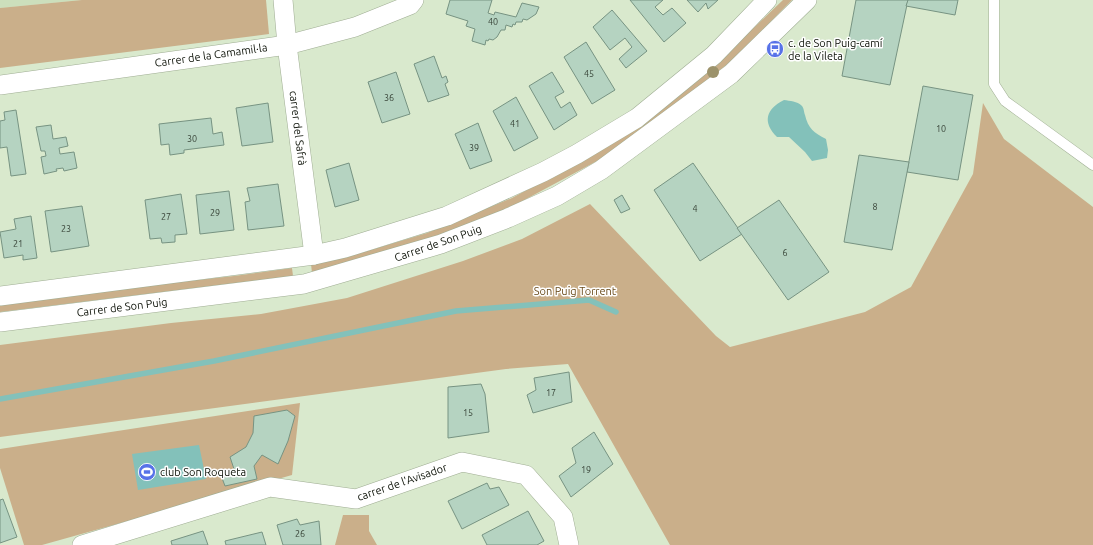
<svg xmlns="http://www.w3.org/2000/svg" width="1093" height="545" font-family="Ubuntu,sans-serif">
<rect width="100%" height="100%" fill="#d9e9cd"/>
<path fill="#ccdfbc" d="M0,0H82L0,8Z"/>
<g fill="#caaf8a">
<path d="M82,0H266L269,34L0,68V8Z"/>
<path d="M783,0H792L737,56L683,101L612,153L515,205L440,235L312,273L311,264L354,255L427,233L512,198L545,180L707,72Z"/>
<path d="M983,103L1004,139L1093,207V545H670L568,364L506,369L0,437V345L171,323L261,314L347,298L463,261L522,239L590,204L716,336L730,347L865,312L911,287L973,174Z"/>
<path d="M292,268L293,276L0,312V305L179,282L234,276Z"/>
<path d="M300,403L292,475L42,545H24L0,468V449Z"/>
<path d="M343,515H369V531L377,545H335Z"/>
</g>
<g fill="#83c1ba">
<path d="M784,100C790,101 797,101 802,106C804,108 804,113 805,115C808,128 814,133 826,139L828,150L827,158L812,161L805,152L789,137H777C762,122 766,109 784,100Z"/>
<path d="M199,445L206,479L138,490L132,454Z"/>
</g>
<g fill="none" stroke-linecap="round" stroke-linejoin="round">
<path stroke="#83c1ba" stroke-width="5.5" d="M0,399L214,361L456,311L589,300L616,312"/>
</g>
<g fill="#b5d3c1" stroke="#779382">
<path d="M450,0H492L488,13L494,15L495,12L516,17L522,3L539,7L536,14L527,20L523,19L522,22H516L515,25L513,24L512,27L506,25L505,30H501L497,37L493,40L489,39L488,41L486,40L485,45L472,41L475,29L466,26L468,21L446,14Z"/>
<path d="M630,0H663L655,7L663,15L672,8L686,23L664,42Z"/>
<path d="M687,0H718L708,9L706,3L698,12Z"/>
<path d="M856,0H908L890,85L842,76Z"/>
<path d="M908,0H958L955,15L906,6Z"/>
<path d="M612,10L647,51L626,68L619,59L632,47L625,38L610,50L593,27Z"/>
<path d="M586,42L615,90L592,104L564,57Z"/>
<path d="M434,56L442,78L446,76L448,82L445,84L449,95L428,102L414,64Z"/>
<path d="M396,72L410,114L382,123L368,82Z"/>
<path d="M552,72L564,92L555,97L561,108L570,102L577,115L554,130L529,86Z"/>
<path d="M923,86L973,95L958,180L907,172Z"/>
<path d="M516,97L538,138L514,151L493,111Z"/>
<path d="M268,103L273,142L242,146L236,108Z"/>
<path d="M16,110L26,174L11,176L7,147L0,148V121L5,120L4,112Z"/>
<path d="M211,118L213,134L222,132L224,145L184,150V153L170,155L169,144L161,145L159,124Z"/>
<path d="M478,123L492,161L470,169L455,134Z"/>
<path d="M51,125L53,139L66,137L68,146L59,148L60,154L74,152L77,168L64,171L63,168L56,169L57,171L44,174L41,157L46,156L45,151H41L36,127Z"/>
<path d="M859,155L909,162L892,250L844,242Z"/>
<path d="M349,163L359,200L335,207L326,170Z"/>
<path d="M693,163L742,234L700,261L654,190Z"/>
<path d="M278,184L284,226L248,230L245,202L250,201L247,188Z"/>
<path d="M229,191L234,230L200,234L196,195Z"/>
<path d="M181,194L187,234L175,235V242L162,243L161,238L150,239L145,200Z"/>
<path d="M622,195L630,209L621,213L614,200Z"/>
<path d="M779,200L829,272L788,300L737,228Z"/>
<path d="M82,206L89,246L51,252L45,211Z"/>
<path d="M31,216L37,258L23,260V255L4,258L0,232L16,229L14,219Z"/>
<path d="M569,372L572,402L533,413L527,395L536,390L534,378Z"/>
<path d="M481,384L485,394L489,432L448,438V387Z"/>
<path d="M287,410L295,416L288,441L278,464L262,455L254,466L257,479L225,486L222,478L235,472L230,457L246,447L253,433L254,416Z"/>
<path d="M594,432L613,464L571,497L559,476L576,463L572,448Z"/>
<path d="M487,483L490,489L499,487L509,505L462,529L448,501Z"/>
<path d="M3,499L17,537L0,543V500Z"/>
<path d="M528,511L544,541L537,545H487L482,535Z"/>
<path d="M297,519L300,525L319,521L321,545H283L277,525Z"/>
<path d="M203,531L208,545H172L171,541Z"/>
<path d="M262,532L266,545H226L225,541Z"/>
</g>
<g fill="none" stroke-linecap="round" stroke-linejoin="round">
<defs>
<path id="service" d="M994,0V84L1005,101L1093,165"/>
<g id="minor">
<path d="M283,0L287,45L314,255"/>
<path d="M0,85L287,45L355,27L410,5L414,0"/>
<path d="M0,296L314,255L345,248L447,216L543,172L577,154L637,118L714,55L767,0"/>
<path d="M0,322L304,284L441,244L508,218L557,196L601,170L731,74L807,0"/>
<path d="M82,545L270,487L356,499L462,462L526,475L563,517L569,545"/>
</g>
</defs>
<use href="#service" stroke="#9fad93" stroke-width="11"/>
<use href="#minor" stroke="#9fad93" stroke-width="20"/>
<use href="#service" stroke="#fff" stroke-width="10"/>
<use href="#minor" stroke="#fff" stroke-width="19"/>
</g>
<circle fill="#9c926b" cx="713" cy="72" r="6"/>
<defs>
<symbol id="bus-disc" viewBox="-11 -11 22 22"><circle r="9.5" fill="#5772e8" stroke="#fff"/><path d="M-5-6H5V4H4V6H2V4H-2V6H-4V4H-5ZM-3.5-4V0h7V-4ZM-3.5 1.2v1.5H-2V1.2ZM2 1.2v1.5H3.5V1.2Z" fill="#fff"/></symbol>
<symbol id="stadium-disc" viewBox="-11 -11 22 22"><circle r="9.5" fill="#5772e8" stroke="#fff"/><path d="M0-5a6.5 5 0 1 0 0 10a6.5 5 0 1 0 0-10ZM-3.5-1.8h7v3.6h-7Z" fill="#fff"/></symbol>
</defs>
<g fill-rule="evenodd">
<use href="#bus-disc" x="765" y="39" width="20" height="20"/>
<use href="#stadium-disc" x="137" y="462" width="20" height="20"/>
</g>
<g text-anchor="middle" stroke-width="3" stroke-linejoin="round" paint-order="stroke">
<g font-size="9" fill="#364236">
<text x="493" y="25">40</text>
<text x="589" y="77">45</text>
<text x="389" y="101">36</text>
<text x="515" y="127">41</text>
<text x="941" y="132">10</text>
<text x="192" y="142">30</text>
<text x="474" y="151">39</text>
<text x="875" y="210">8</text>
<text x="695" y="212">4</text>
<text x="215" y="216">29</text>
<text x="166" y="220">27</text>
<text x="66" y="232">23</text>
<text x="18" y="247">21</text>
<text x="785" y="256">6</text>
<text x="551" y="396">17</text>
<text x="468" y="416">15</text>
<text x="586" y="473">19</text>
<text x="300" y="537">26</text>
</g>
<g font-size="11" fill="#0c1107" stroke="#fff" text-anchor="start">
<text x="788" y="47">c. de Son Puig-camí<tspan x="788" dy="13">de la Vileta</tspan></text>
<text x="160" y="476">club Son Roqueta</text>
</g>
<g font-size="11" fill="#0c1107" stroke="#fff">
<text transform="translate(211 55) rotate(-8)" y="4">Carrer de la Camamil·la</text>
<text transform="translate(298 128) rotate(83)" y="4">carrer del Safrà</text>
<text transform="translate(438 243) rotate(-19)" y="4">Carrer de Son Puig</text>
<text transform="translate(122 307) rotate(-7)" y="4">Carrer de Son Puig</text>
<text transform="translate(402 482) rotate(-19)" y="4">carrer de l'Avisador</text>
</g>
<g font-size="11" fill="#6a4b1b" stroke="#fff">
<text x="575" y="295">Son Puig Torrent</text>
</g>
</g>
</svg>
